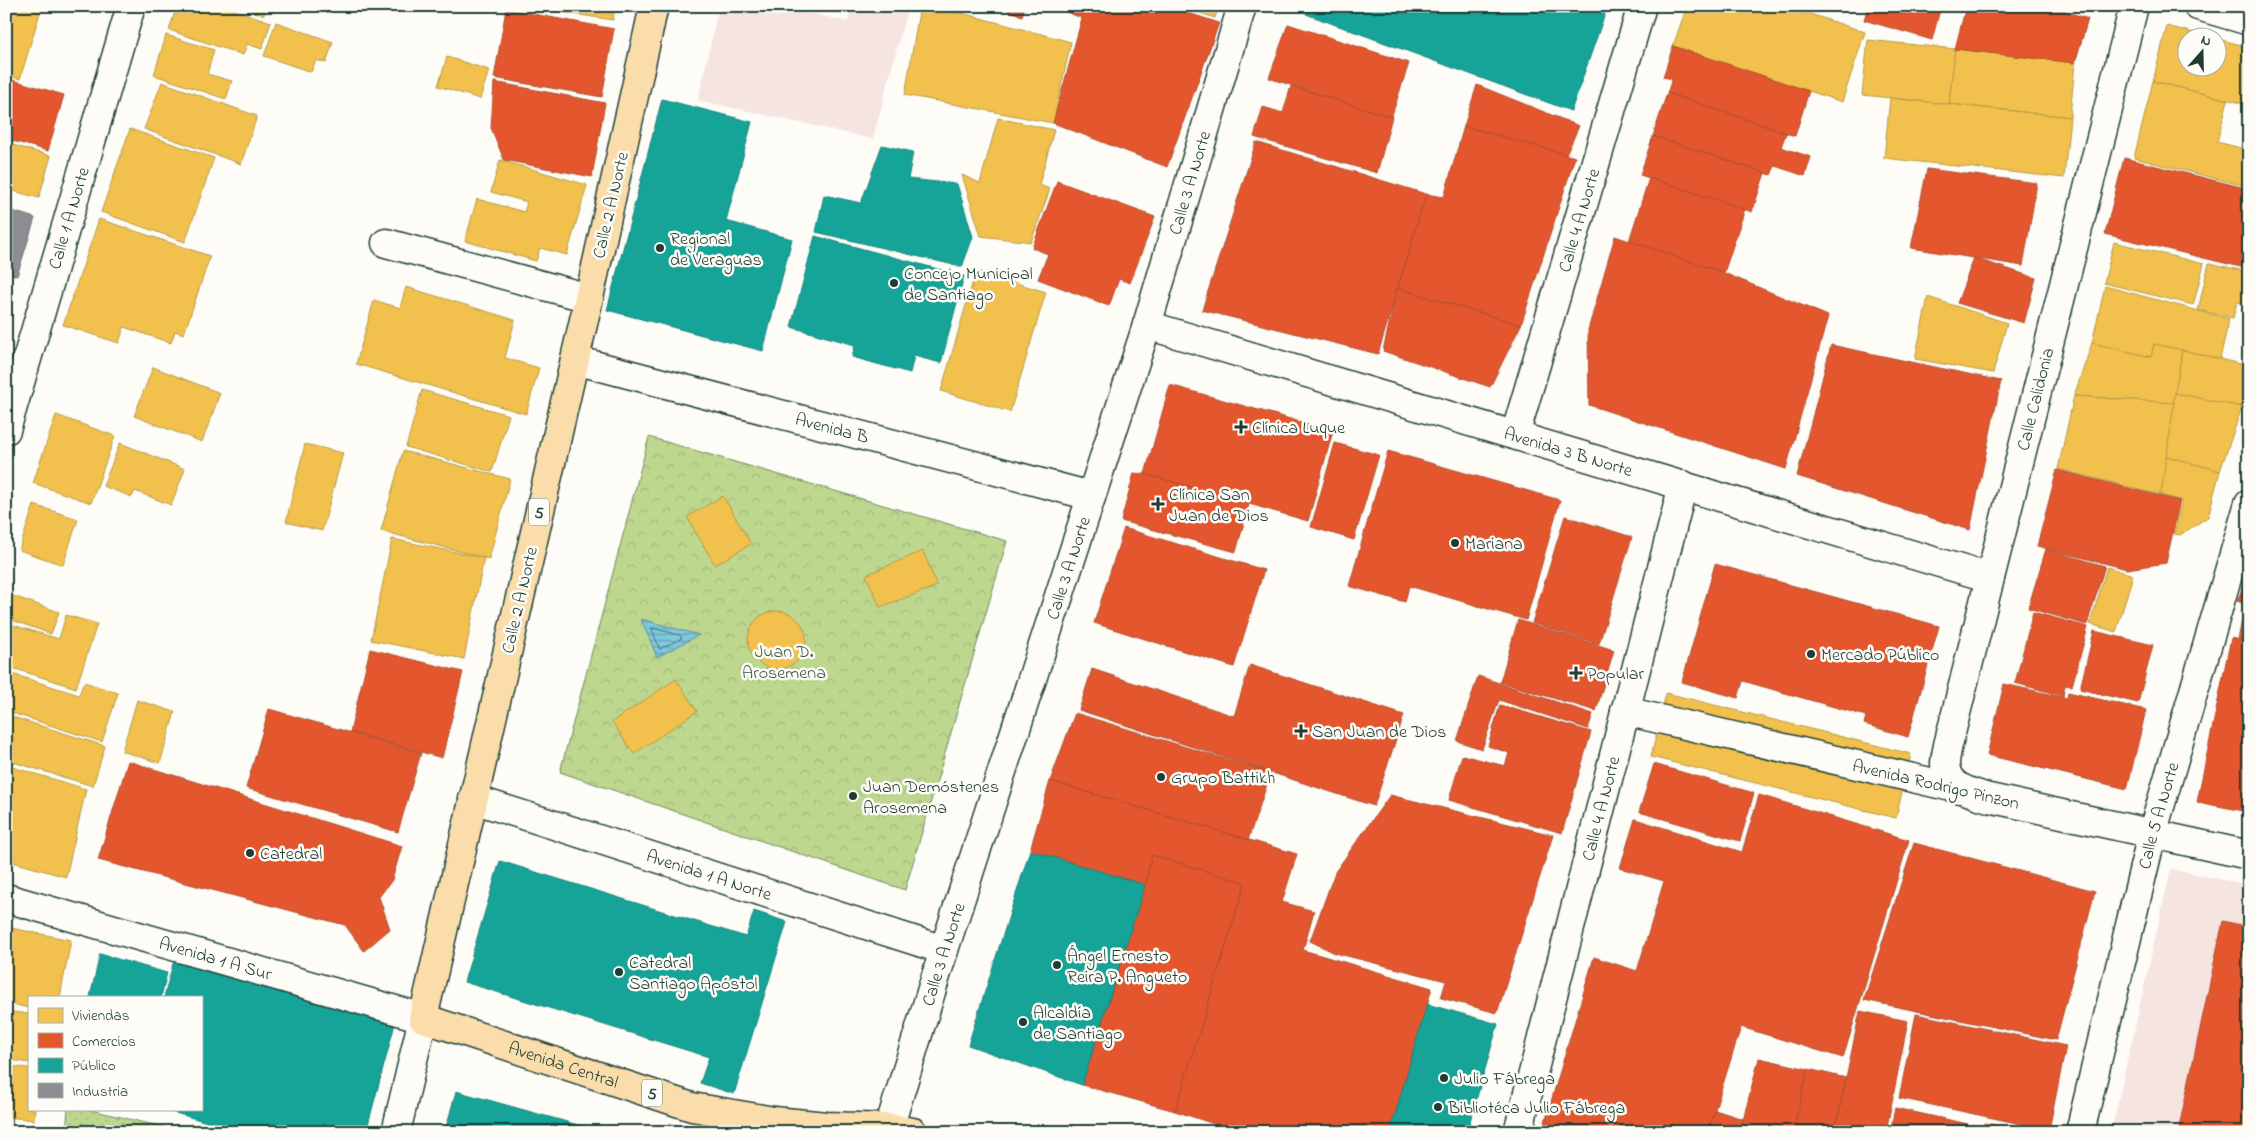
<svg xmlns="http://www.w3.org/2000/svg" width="2255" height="1138" font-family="'Indie Flower',sans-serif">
<defs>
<pattern id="park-crowns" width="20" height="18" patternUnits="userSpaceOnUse" patternTransform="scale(1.25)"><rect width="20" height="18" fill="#bdd78e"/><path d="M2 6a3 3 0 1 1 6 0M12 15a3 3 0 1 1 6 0" fill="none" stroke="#a2b97b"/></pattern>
<pattern id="garden-dots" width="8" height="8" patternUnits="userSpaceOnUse" patternTransform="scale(1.25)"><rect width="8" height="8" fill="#bdd78e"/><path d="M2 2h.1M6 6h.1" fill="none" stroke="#a2b97b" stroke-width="1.8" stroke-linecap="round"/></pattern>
<pattern id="water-rules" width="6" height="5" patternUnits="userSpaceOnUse" patternTransform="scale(1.25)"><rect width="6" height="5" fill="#7fc9e0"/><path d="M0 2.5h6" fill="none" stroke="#67a4b6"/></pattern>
</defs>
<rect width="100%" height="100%" fill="#fdfcf7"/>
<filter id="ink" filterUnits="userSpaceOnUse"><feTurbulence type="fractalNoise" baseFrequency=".02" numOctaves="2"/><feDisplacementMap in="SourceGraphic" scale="10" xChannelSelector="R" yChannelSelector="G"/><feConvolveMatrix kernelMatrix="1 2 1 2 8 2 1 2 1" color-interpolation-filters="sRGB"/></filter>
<g filter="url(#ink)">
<g fill="#f6e4e0">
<path d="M719,6H782L848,22L852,6H908L873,139L698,100Z"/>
<path d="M2171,869L2249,885V1132H2111Z"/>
</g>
<path fill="url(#park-crowns)" stroke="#6e8a61" d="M649,437L1007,541L905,890L560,772Z"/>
<path fill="url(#garden-dots)" stroke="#6e8a61" d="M68,1109H87L184,1132H66Z"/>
<path fill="url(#water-rules)" stroke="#59919b" d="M641,619L699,635L657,657Z"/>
<g fill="#f2c14e" stroke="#b39946">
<path d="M6,6H42L20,79L6,75Z"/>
<path d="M177,6H223L271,22L262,49L247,44L243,55L169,30Z"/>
<path d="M240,6H267L264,15Z"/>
<path d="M520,6H615L613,20Z"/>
<path d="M920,6H951L950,10L1071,42L1053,123L905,95Z"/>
<path d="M1179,6H1219L1215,18Z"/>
<path d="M1687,6H1786L1865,32L1842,102L1673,46Z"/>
<path d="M276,22L333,42L326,63L316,60L311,72L264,56Z"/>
<path d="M2167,26L2213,38H2188V68H2218V39L2249,47V105L2153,81Z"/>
<path d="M166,35L214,50L207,74L232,81L226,99L154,75Z"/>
<path d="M1868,40L1955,49L1949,104L1862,95Z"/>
<path d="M1955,49L2075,63L2070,117L1949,104Z"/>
<path d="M447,57L489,70L480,99L438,86Z"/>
<path d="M2153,81L2228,100L2217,142L2249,150V187L2134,158Z"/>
<path d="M162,82L257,116L241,164L144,129Z"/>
<path d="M1890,98L2070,117L2064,178L1884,158Z"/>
<path d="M998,118L1054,130L1039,185L1050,189L1031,242L981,236L962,175L980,183Z"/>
<path d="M130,129L214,158L185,242L101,212Z"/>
<path d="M6,143L51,156L39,198L6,189Z"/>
<path d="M500,160L587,185L567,255L540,248L536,261L465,241L477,199L524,212L527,202L491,192Z"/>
<path d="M99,219L210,256L184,334L175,331L171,343L124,327L119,343L63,325Z"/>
<path d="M2114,242L2204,264L2193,305L2104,283Z"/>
<path d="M2209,263L2249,272V305L2237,302L2233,318L2198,310Z"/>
<path d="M976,271L1046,292L1010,412L941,391Z"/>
<path d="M2105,286L2229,319L2220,359L2154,344L2151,357L2092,343Z"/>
<path d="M406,287L515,320L505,358L539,368L526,414L356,364L374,300L400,308Z"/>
<path d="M1928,297L2007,323L1993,373L1915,359Z"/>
<path d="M2092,343L2151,357L2154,344L2182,350L2174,403L2074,396Z"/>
<path d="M2182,350L2249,366V380L2242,407L2175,393Z"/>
<path d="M153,367L220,393L202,442L134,416Z"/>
<path d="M422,390L509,415L492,472L406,447Z"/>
<path d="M2175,393L2242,407L2220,471L2166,456Z"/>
<path d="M2074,396L2174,403L2161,495L2058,469Z"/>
<path d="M56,415L115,436L91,503L33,483Z"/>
<path d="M120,443L185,469L171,505L135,491L132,497L103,486Z"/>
<path d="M305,444L343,453L322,531L286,522Z"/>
<path d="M403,451L510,479L489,559L381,531Z"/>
<path d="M2166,456L2220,471L2208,517L2180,535L2174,534L2182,501L2161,495Z"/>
<path d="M723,496L751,544L715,565L687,517Z"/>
<path d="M34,505L78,519L63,565L19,550Z"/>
<path d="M392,539L484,558L464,659L371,640Z"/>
<path d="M923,551L937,586L880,607L866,575Z"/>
<path d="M2107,567L2133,575L2116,632L2090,624Z"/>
<path d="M13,596L59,612L51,634L6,618Z"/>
<circle cx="777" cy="640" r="29"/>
<path d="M66,615L97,624L76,688L6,666V623L59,639Z"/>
<path d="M6,672L79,695L84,682L118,693L102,742L6,711Z"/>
<path d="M676,679L697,711L634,754L612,722Z"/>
<path d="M1666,693L1911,754L1896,818L1651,757Z"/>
<path d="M137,700L175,712L160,763L122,751Z"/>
<path d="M6,715L105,746L93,786L6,760Z"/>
<path d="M6,765L86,789L66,877L6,860Z"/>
<path d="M6,927L71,940L60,997H29V1008L6,1003Z"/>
<path d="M6,1011L29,1014V1063L6,1059Z"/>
<path d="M6,1066L29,1068V1109H35L34,1120L6,1117Z"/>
<path d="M6,1125L46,1127L45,1132H6Z"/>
</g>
<g fill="#e4572e" stroke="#a94f30">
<path d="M999,6H1025L1022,16Z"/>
<path d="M1050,6H1167L1219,23L1167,167L1053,123L1082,18Z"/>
<path d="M1868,6H1941L1932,40L1864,20Z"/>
<path d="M1966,6H2052L2088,19L2075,63L1955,49Z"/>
<path d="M506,9L614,29L602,97L494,78Z"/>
<path d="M1288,24L1409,63L1391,118L1269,78Z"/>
<path d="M1673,46L1809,91L1795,136L1667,93L1672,79L1663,77Z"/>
<path d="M6,78L64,95L48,151L6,139Z"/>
<path d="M494,82L605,103L592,177L504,160L491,128Z"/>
<path d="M1477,85L1579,126L1566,155L1464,126Z"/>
<path d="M1291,86L1392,117L1377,173L1254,137L1263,107L1283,113Z"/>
<path d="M1667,93L1786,133L1781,147L1811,157L1805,176L1775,166L1771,175L1653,136Z"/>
<path d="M1464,126L1575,157L1521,325L1397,288L1426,194L1444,197Z"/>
<path d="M1653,136L1765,173L1752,212L1640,175Z"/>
<path d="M1256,142L1426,194L1378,354L1202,310Z"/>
<path d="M2124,158L2249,189V269L2105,234Z"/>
<path d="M1927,169L2037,183L2023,266L1911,248Z"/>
<path d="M1649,178L1745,209L1724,273L1629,241Z"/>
<path d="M1057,181L1155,217L1130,283L1119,279L1109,306L1038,279L1048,254L1032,248Z"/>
<path d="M1615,236L1724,273L1828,316L1786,469L1589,405L1588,330Z"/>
<path d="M1974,258L2036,278L2024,323L1957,303Z"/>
<path d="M1397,288L1521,325L1490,387L1383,351Z"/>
<path d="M1831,345L2001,381L1970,530L1797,476Z"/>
<path d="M1170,385L1333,431L1308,521L1145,474Z"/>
<path d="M1335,443L1379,455L1354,540L1311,527Z"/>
<path d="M1388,451L1560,500L1526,620L1409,586L1405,602L1349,586Z"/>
<path d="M2057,470L2180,501L2166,563L2127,569L2037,546Z"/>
<path d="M1134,473L1145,474L1249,504L1236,552L1121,521Z"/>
<path d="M1565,516L1632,537L1599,644L1532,623Z"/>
<path d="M1124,528L1264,570L1234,667L1094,623Z"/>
<path d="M2046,549L2105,566L2087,625L2028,608Z"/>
<path d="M1715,564L1939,626L1908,737L1864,724L1866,716L1743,681L1738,698L1682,682Z"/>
<path d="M2249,574V642L2238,640L2245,604L2237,601Z"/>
<path d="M2033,612L2088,627L2072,686L2065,685L2063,696L2015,683Z"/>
<path d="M1518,620L1614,650L1596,711L1500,682Z"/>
<path d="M2094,631L2153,645L2138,703L2080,689Z"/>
<path d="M2231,638L2249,642V812L2197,802Z"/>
<path d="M370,649L463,672L442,758L350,732Z"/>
<path d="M1250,665L1404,715L1374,806L1079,710L1092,669L1234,716Z"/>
<path d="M1478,676L1593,714L1588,729L1499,700L1482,749L1457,741Z"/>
<path d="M2004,684L2067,698L2068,692L2146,710L2127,789L1987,755Z"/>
<path d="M1500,705L1591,732L1562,833L1449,800L1462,755L1505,766L1509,753L1488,746Z"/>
<path d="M269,709L421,753L398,832L246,788Z"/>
<path d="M1075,713L1271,773L1248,840L1050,781Z"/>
<path d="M128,761L402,846L392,880L379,897L390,929L364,951L345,925L98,860Z"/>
<path d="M1654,764L1754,793L1740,841L1639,812Z"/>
<path d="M1050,781L1297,854L1282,902L1314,911L1303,950L1432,988L1390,1132H1238L1175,1111L1245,883L1152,855L1145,885L1030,850Z"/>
<path d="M1390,795L1553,835L1497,1013L1441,998L1446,981L1335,953L1310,941L1335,872Z"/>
<path d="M1759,795L1909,840L1843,1058L1741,1027L1708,1132H1542L1594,957L1637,971L1664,881L1620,868L1635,819L1742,852Z"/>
<path d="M1914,843L2095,891L2056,1040L1864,1000Z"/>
<path d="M1152,855L1245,883L1175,1111L1082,1085L1145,885Z"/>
<path d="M2223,921L2249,927V1132H2178Z"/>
<path d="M1860,1011L1908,1021L1886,1132H1835Z"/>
<path d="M1916,1014L2066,1046L2049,1130L1899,1098Z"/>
<path d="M1759,1058L1808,1069L1793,1132H1740Z"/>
<path d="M1808,1069L1846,1078L1835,1132H1793Z"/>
<path d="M1895,1108L1968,1124L1966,1132H1890Z"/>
<path d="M1715,1110L1743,1119L1740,1132H1708Z"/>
<path d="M1985,1123L2024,1132H1983Z"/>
</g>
<g fill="#17a398" stroke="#19847a">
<path d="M814,6H846L843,13Z"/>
<path d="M1309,6H1592L1606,11L1571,111L1306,14Z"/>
<path d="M662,99L752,122L726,221L792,239L763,351L607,310Z"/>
<path d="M882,145L913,152L908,179L957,184L973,237L962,267L816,232L824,195L861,203Z"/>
<path d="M815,236L964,276L941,363L914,356L910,373L852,357L855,345L791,327Z"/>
<path d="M1030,850L1145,885L1082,1085L968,1045Z"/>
<path d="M500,861L746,937L754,911L787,922L734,1094L700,1083L709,1057L464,982Z"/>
<path d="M100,954L167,973L161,997H90Z"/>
<path d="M174,960L396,1020L366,1132H243L161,1109H201V997H164Z"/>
<path d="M1427,1004L1498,1024L1467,1132H1390Z"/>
<path d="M456,1091L603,1132H445Z"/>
</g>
<path fill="#8d8d92" stroke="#6c7576" d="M6,209L35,218L17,276L6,272Z"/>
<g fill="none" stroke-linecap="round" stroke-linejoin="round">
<path stroke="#457579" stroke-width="1" d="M652,628L680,635L682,638L660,649Z"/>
<defs>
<path id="pedestrian" d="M1625,711L1960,789"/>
<g id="minor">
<path d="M2134,6L1948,745C1947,751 1945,758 1945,764C1945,787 1972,793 1989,798L2249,855"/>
<path d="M2198,6L2249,21"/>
<path d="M386,243L589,298"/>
<path id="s1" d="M1147,325L1990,578"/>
<path id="s2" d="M575,360L1091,496"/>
<path id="s3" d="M6,430L131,6"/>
<path id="s4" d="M1515,435L1642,6"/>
<path id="s5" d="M473,799L944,950"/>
<path id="s6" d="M6,898L423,1018"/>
<path id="s7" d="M889,1128L944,950L1147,325L1242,6"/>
<path id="s8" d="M1518,1132L1683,485"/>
<path id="s9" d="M2080,1132L2152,834L2249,503"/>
</g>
<path id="secondary" d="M396,1132L423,1018"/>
<g id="primary">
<path id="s10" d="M654,6L589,298L423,1018L692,1107L774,1121L827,1126L889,1128L913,1132"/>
</g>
</defs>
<use href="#pedestrian" stroke="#1f3d34" stroke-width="31"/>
<use href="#minor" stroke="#1f3d34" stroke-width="31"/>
<use href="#secondary" stroke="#1f3d34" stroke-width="31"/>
<use href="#primary" stroke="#1f3d34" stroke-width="31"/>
<use href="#pedestrian" stroke="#fdfcf7" stroke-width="28"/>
<use href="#minor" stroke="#fdfcf7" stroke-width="28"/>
<use href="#secondary" stroke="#fdfcf7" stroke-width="28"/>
<use href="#primary" stroke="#faddab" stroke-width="28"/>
</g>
</g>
<g fill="#1f3d34" stroke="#fdfcf7" stroke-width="2">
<circle cx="660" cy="248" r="5"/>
<circle cx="894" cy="283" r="5"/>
<path d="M1238.5 419.5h5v5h5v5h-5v5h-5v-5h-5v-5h5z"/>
<path d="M1155.5 496.5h5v5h5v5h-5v5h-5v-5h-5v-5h5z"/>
<circle cx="1455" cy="543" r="5"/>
<circle cx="1811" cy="654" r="5"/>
<path d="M1573.5 665.5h5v5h5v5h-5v5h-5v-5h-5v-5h5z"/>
<path d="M1298.5 723.5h5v5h5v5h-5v5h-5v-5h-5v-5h5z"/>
<circle cx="1161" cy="777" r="5"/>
<circle cx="853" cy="796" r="5"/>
<circle cx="250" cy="853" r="5"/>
<circle cx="1057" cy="965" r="5"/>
<circle cx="619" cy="972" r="5"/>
<circle cx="1023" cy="1022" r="5"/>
<circle cx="1444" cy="1078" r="5"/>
<circle cx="1438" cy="1107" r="5"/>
</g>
<g text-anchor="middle" stroke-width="5" stroke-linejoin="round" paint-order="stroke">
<g fill="#fdfcf7" stroke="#62766e" stroke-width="1">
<rect x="529" y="498.5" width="20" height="27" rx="4"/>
<rect x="642" y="1079.5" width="20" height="27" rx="4"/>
</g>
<g font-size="16" font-weight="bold" fill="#1f3d34">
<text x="539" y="518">5</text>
<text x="652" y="1099">5</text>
</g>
<g font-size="18" fill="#1f3d34" stroke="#fdfcf7">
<text dy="6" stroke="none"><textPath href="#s7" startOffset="992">Calle 3 A Norte</textPath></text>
<text transform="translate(610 205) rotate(-77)" y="6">Calle 2 A Norte</text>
<text dy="6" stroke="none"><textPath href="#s3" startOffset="221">Calle 1 A Norte</textPath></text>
<text dy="6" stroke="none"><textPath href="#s4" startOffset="224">Calle 4 A Norte</textPath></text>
<text transform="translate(2035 399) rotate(-76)" y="6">Calle Calidonia</text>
<text dy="6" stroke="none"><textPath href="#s2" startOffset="266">Avenida B</textPath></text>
<text dy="6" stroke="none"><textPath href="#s1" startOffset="440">Avenida 3 B Norte</textPath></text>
<text dy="6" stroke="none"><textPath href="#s7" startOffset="588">Calle 3 A Norte</textPath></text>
<text transform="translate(519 600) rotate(-77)" y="6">Calle 2 A Norte</text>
<text transform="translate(1936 784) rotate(13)" y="6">Avenida Rodrigo Pinzon</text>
<text dy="6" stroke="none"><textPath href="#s8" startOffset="334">Calle 4 A Norte</textPath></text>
<text dy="6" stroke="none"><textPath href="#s9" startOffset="326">Calle 5 A Norte</textPath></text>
<text dy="6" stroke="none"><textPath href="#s5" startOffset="248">Avenida 1 A Norte</textPath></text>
<text dy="6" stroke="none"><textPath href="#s7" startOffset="182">Calle 3 A Norte</textPath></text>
<text dy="6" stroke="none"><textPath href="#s6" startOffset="218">Avenida 1 A Sur</textPath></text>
<text dy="6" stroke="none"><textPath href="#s10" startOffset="1186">Avenida Central</textPath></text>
</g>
<g font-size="18" fill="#1f3d34" stroke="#fdfcf7" text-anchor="start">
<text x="670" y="244">Regional<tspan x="670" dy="21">de Veraguas</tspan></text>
<text x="904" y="279">Concejo Municipal<tspan x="904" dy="21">de Santiago</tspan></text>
<text x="1252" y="433">Clínica Luque</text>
<text x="1169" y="500">Clínica San<tspan x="1169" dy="21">Juan de Dios</tspan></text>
<text x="1465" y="549">Mariana</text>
<text x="1821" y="660">Mercado Público</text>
<text x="1587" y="679">Popular</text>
<text x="1312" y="737">San Juan de Dios</text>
<text x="1171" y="783">Grupo Battikh</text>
<text x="863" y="792">Juan Demóstenes<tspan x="863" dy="21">Arosemena</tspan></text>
<text x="260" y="859">Catedral</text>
<text x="1067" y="961">Ángel Ernesto<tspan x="1067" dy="21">Reira P. Angueto</tspan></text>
<text x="629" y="968">Catedral<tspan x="629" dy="21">Santiago Apóstol</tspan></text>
<text x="1033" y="1018">Alcaldía<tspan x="1033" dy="21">de Santiago</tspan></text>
<text x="1454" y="1084">Julio Fábrega</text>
<text x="1448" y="1113">Bibliotéca Julio Fábrega</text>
</g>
<g font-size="18" fill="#3f5c46" stroke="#fdfcf7">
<text x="784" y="657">Juan D.<tspan x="784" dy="21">Arosemena</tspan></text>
</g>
</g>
<rect width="2255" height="1138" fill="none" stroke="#fdfcf7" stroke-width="25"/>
<rect x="12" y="12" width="2230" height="1113" fill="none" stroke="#1f3d34" stroke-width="2" filter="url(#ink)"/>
<rect x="28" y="996" width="175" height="115" fill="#fdfcf7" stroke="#a4b0a9"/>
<rect x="38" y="1008" width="25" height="15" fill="#f2c14e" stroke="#a4b0a9"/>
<text x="72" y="1020" font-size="15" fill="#1f3d34">Viviendas</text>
<rect x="38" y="1033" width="25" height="15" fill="#e4572e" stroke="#a4b0a9"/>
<text x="72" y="1046" font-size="15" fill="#1f3d34">Comercios</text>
<rect x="38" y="1058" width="25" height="15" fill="#17a398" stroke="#a4b0a9"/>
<text x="72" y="1070" font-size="15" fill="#1f3d34">Público</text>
<rect x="38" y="1083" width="25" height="15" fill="#8d8d92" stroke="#a4b0a9"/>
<text x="72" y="1096" font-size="15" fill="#1f3d34">Industria</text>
<g transform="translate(2202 52) rotate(20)"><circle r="24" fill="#fdfcf7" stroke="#a4b0a9"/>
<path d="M0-4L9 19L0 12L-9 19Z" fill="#1f3d34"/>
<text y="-8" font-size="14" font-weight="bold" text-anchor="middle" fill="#1f3d34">N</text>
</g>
</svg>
